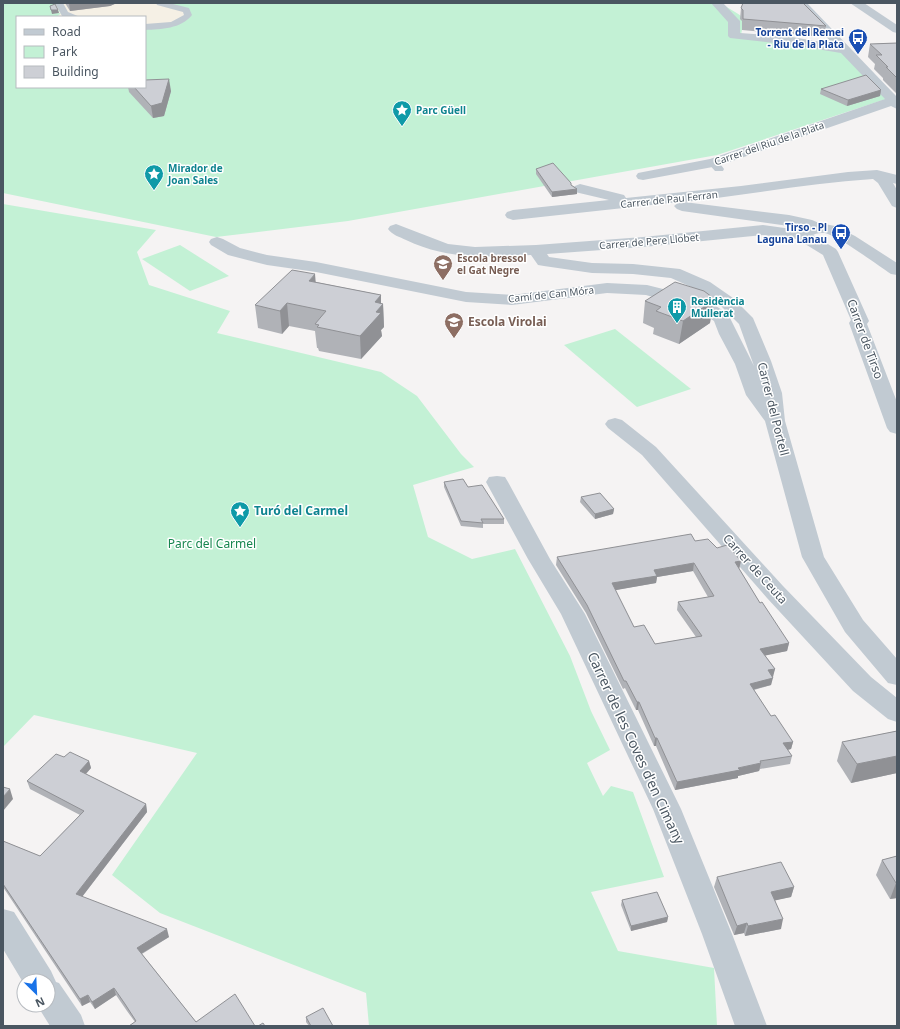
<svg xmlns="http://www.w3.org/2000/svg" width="900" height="1029" font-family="'Noto Sans',sans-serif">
<rect width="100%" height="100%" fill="#f5f3f3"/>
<g fill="#c3f1d5" fill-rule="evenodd">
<path d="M3,3H722C729,10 738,12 744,19L741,35L841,52L886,99L717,155L348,221L216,237L3,193ZM17,17H145V87H17Z"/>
<path d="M3,204L156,230L137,252L149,285L230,311L217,333L381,372L417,396L461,454L474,467L413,485L428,537L472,559L515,549L570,656L591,711L610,750L587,763L603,796L611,786L633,792L664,877L591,892L618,951L714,968L717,1026H369L366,993L160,913L112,875L197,753L34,715L3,747Z"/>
<path d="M180,245L229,276L190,291L142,259Z"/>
<path d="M615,329L691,389L637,407L564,345Z"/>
</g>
<path fill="#f5f0e5" d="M52,3H163L185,8V20L145,27V17L58,16L61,13H57L60,11L55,9L59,8L54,7L57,4Z"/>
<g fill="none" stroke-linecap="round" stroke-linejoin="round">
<g fill="#c1cad2" fill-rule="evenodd">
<path d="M55,3H63L68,12L80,17L62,16Z"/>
<path d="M156,3H169L189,8L192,15C181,29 161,29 145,30V24L171,22L184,15L183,12L157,5Z"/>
<path d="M713,160C718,161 721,165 724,169L723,171H715L708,163Z"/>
</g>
<g fill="#c1cad2" fill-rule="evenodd">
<path d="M711,3H723L738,19L740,21V33L792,37L833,44L795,3H807L897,97V109L891,106L718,166L643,180L638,179L636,176L638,173L710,159L885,99L841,53L792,45L730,38L728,36V22Z"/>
<path d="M850,3H864L897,25V33L893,32Z"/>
<path d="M877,170L897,175V184L893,183L897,190V208L892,206L878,183L873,179C810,183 747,195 684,202L789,215L812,220L819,223L835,226L855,236L897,263V275L891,274C876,264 840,237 825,233C820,233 817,233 813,235L836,249L838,252L869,321L867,324L897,402V434L890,432L887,428L849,323L851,320L823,255L797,239L763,235L643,247L547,254L549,257L592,263L633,264L680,269L710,282L733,298L753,318L771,361L782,393L785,421L824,557L863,620L897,659V685L888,683L845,632L802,557L765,421L746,395L735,364L719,334L714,321L701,312L646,295L607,293L512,305L466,302L316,272L267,265L228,255L211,245L209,242L211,239L217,237L223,239L240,248L267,255L316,262L466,292L512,295L607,283L647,285L687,295L713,304L728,314L754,366L739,324L721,306L698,290L671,278L633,274L592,273L544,266L538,265L531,255C487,257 448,260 406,240C400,237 392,235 388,229L390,226L396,224L448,244L475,247L536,245L643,237L763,225L799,230L803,228L682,211L677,209L674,206L679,202L513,220L507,218L505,215L507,212L513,210L609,200L575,192L572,189L575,186L580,184L624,195L626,198L741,186L848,172Z"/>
<path d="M615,418L622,420L656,447L783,586L871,677L897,698V722L888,719L853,691L767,598L642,455L608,428L605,424L608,420Z"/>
<path d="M497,476L505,477L508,482L550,559L585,614L681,809L732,934L767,1026H735L702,934L653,809L561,614L528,559L486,482L489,477Z"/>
<path d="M3,909L14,912L51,971L56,982L59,983L81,1015L85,1026H50L37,1005H48V981H24V984L3,949Z"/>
</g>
</g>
<g fill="#b0b2b7" fill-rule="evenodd">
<path d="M65,3H117L110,6L70,11Z"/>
<path d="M741,8L826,26L824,37L742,30V21L740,19Z"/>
<path d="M897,43V94L883,80V78L874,69L875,64L868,57L870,44Z"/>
<path d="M128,87H145L171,91L164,116L153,118L129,92Z"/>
<path d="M821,89L881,90L880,96L847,106L820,94Z"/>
<path d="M536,169L571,185L577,189V194L552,197L536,174Z"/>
<path d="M316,282L381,295V303L383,304L384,327L381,330L382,336L361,359L319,351L318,348H317L315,331L289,326L282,334L258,328L255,305Z"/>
<path d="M712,297V300L713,301L710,323L679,344L653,334L654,328L643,323L645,301Z"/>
<path d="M444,482L468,487L504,519V524H483V528L461,526L444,487Z"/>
<path d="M581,497L614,509L613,514L595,519L580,502Z"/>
<path d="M695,541L717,548L741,561L739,569L760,603L789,643L787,651L765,655L775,669L772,677L771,685L754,690L771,716L793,742L791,749L788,750L792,756L790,764L760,769L759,771L738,776V778L675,790L656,746H654L638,710H636L625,688L623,689L586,613L556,565L557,557ZM693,571L708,597L678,602L677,610L696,637L655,644L634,627L615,590L656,583L657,577Z"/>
<path d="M897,731V773L851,783L837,761L842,742Z"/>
<path d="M89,761L91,768L86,774L146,804L147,812L82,897L169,937L142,954L196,1022L255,1026L135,1022L127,1011L116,995L95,1009L90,1002L82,1006L3,887V841L40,856L80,815L30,789L27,781Z"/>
<path d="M897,856V898L890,899L876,875L882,860Z"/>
<path d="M717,877L794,887L791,897L775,900L781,929L745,936L744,933L734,935L714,887Z"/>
<path d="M622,900L668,917L667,922L631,931L621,905Z"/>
<path d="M306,1017L333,1026H309L306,1022Z"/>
</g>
<g fill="#909195">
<path d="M69,3H117L110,6L70,11Z"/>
<path d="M51,10H58L59,13L52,14Z"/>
<path d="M169,79L171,91L164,116L153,118L151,106Z"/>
<path d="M881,90L880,96L847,106L848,100Z"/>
<path d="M577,189V194L552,197V192Z"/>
<path d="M315,274L317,297L309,281Z"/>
<path d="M381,295V306L383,304L384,327L381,330L382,336L361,359L360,336L375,302Z"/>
<path d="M712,297V302L713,301L710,323L679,344L683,321Z"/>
<path d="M287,303L289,326L282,334L280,311Z"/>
<path d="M614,509L613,514L595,519V514Z"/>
<path d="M741,561L739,569L735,562Z"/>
<path d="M694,563L693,571L657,577L656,583L611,591L612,583L654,570Z"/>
<path d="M789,643L787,651L758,657L760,649Z"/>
<path d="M775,669L773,677L766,678L768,670Z"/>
<path d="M773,678L771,685L748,691L750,684Z"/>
<path d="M637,702H639L638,710H636Z"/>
<path d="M655,738H657L656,746H654Z"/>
<path d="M793,742L791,749L781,751L783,743Z"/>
<path d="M897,756V773L851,783L857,764Z"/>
<path d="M89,761L91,768L82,778L80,771Z"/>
<path d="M761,763L759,771L738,776V778L675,790L677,782Z"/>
<path d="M10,789L13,799L3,811V797Z"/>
<path d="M146,804L147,812L78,902L76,894Z"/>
<path d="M896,883H897V898L890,899Z"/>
<path d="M794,887L791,897L768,902L771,892Z"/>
<path d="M668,917L667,922L631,931V926Z"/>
<path d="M783,919L781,929L745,936L748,926Z"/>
<path d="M747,923L744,933L734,935L737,926Z"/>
<path d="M167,929L169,937L139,955L137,948Z"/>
<path d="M114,988L116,995L95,1009L92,1002Z"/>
<path d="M88,995L90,1002L82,1006L80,999Z"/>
</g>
<g fill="#cdcfd5" stroke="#909195" fill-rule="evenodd">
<path d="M743,3H803L826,26L743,19V10L741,8Z"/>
<path d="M55,4L58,10H51L50,6Z"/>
<path d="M897,43V78L886,67H888L876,55H882L870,44Z"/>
<path d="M866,75L881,90L848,100L821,89Z"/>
<path d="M169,79L162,103L151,106L134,87H145V80Z"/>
<path d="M553,163L571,183V185L577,189L552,192L536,169Z"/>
<path d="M292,270L315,274L309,281L381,295L375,302L383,304L376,312L381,313L360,336L317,327L319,325L315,324L326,311L287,303L280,311L255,305Z"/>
<path d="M675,282L704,291L712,297L709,299L713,301L683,321L656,311L661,307L645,301Z"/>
<path d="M463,479L468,487L482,485L504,519H481L483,523L461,521L444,482Z"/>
<path d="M600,493L614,509L595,514L581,497Z"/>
<path d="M691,534L695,541L708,539L717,548L727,545L741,561L735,562L760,603L762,602L789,643L760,649L775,669L768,670L773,678L750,684L771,716L775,715L793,742L783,743L792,756L760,761L761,763L738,768L740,770L677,782L657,738H655L639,702H637L626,681H624L587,605L557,557ZM694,563L714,596L678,602L702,636L655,644L644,625L634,627L612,583L657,576L654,570Z"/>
<path d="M897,731V756L857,764L842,742Z"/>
<path d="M70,752L89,761L80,771L146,804L76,894L167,929L137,948L196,1022L235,994L255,1026H129L136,1021L125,1004L114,988L92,1002L88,995L80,999L3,884V841L40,856L84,811L27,781L56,754L64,757Z"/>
<path d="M3,787L10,789L3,797Z"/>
<path d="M897,856V883H896L882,860Z"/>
<path d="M781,862L794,887L771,892L783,919L748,926L747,923L737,926L717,877Z"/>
<path d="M657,892L668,917L631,926L622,900Z"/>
<path d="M323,1008L333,1026H311L306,1017Z"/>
<path d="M263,1023L265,1026H258Z"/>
</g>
<defs>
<symbol id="bus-pin" viewBox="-11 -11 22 30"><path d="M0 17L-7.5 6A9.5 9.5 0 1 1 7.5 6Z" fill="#1a4fb4" stroke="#fff"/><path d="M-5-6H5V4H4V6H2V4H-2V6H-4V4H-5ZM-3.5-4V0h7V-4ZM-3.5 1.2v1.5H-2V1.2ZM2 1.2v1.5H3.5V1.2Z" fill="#fff"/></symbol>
<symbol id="sight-pin" viewBox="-11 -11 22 30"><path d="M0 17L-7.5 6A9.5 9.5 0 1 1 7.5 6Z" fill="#0f9aa8" stroke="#fff"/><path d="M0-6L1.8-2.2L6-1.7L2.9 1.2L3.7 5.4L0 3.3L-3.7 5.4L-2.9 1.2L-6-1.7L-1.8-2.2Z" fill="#fff"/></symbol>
<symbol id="school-pin" viewBox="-11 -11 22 30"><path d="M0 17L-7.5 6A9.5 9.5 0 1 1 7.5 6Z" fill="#8d6e63" stroke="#fff"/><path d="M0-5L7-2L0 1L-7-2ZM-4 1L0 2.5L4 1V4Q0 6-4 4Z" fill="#fff"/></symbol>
<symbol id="building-pin" viewBox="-11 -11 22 30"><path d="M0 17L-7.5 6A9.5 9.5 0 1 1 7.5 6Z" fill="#0f9aa8" stroke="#fff"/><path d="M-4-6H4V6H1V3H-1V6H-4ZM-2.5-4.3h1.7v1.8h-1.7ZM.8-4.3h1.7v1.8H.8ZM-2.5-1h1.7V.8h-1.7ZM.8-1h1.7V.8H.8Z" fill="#fff"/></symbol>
</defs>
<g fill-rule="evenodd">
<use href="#bus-pin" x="847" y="27" width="22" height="30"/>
<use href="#sight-pin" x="391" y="99" width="22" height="30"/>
<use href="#sight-pin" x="143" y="163" width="22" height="30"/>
<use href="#bus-pin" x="830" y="222" width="22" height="30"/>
<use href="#school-pin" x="432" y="253" width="22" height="30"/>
<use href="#building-pin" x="666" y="296" width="22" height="30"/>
<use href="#school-pin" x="443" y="311" width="22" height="30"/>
<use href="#sight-pin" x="229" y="500" width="22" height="30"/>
</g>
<g text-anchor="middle" stroke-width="3" stroke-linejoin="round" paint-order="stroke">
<g font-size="10" font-weight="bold" fill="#164399" stroke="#fff" text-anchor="end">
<text x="844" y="36">Torrent del Remei<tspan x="844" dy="12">- Riu de la Plata</tspan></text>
<text x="827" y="231">Tirso - Pl<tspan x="827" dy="12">Laguna Lanau</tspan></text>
</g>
<g font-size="10" font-weight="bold" fill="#0d838f" stroke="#fff" text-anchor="start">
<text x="416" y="114">Parc Güell</text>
<text x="168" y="172">Mirador de<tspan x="168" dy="12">Joan Sales</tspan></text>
<text x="691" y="305">Residència<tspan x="691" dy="12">Mullerat</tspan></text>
</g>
<g font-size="10" fill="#4a5661" stroke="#fff">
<text transform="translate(769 143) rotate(-19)" y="4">Carrer del Riu de la Plata</text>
<text transform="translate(669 199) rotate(-6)" y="4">Carrer de Pau Ferran</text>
<text transform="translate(649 241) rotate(-5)" y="4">Carrer de Pere Llobet</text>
<text transform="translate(551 294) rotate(-6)" y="4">Camí de Can Móra</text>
</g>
<g font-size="10" font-weight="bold" fill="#785e54" stroke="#fff" text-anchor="start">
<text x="457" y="262">Escola bressol<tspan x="457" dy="12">el Gat Negre</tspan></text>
</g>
<g font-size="12" font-weight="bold" fill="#785e54" stroke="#fff" text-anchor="start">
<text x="468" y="326">Escola Virolai</text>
</g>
<g font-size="12" fill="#4a5661" stroke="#fff">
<text transform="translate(865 339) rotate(70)" y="4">Carrer de Tirso</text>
<text transform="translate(773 409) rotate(76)" y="4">Carrer del Portell</text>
<text transform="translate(755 569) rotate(48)" y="4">Carrer de Ceuta</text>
</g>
<g font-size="12" font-weight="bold" fill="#0d838f" stroke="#fff" text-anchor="start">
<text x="254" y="515">Turó del Carmel</text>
</g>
<g font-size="12" fill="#17864f" stroke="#fff">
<text x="212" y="548">Parc del Carmel</text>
</g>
<g font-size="14" fill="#4a5661" stroke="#fff">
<text transform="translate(636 748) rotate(65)" y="5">Carrer de les Coves d'en Cimany</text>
</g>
</g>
<rect width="900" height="1029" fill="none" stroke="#4a5661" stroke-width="8"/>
<rect x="16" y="16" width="130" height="72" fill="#ffffff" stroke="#b7bbc0"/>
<rect x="24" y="29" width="20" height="6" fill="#c1cad2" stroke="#b7bbc0"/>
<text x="52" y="36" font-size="12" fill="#4a5661">Road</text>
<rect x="24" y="46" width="20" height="12" fill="#c3f1d5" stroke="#b7bbc0"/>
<text x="52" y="56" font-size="12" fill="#4a5661">Park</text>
<rect x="24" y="66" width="20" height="12" fill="#cdcfd5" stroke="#b7bbc0"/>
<text x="52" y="76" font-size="12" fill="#4a5661">Building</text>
<g transform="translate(36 993) rotate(156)"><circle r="19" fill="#ffffff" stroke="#b7bbc0"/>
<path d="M0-3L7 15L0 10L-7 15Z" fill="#1a73e8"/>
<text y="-6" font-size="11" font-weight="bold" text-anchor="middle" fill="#4a5661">N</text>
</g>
</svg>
